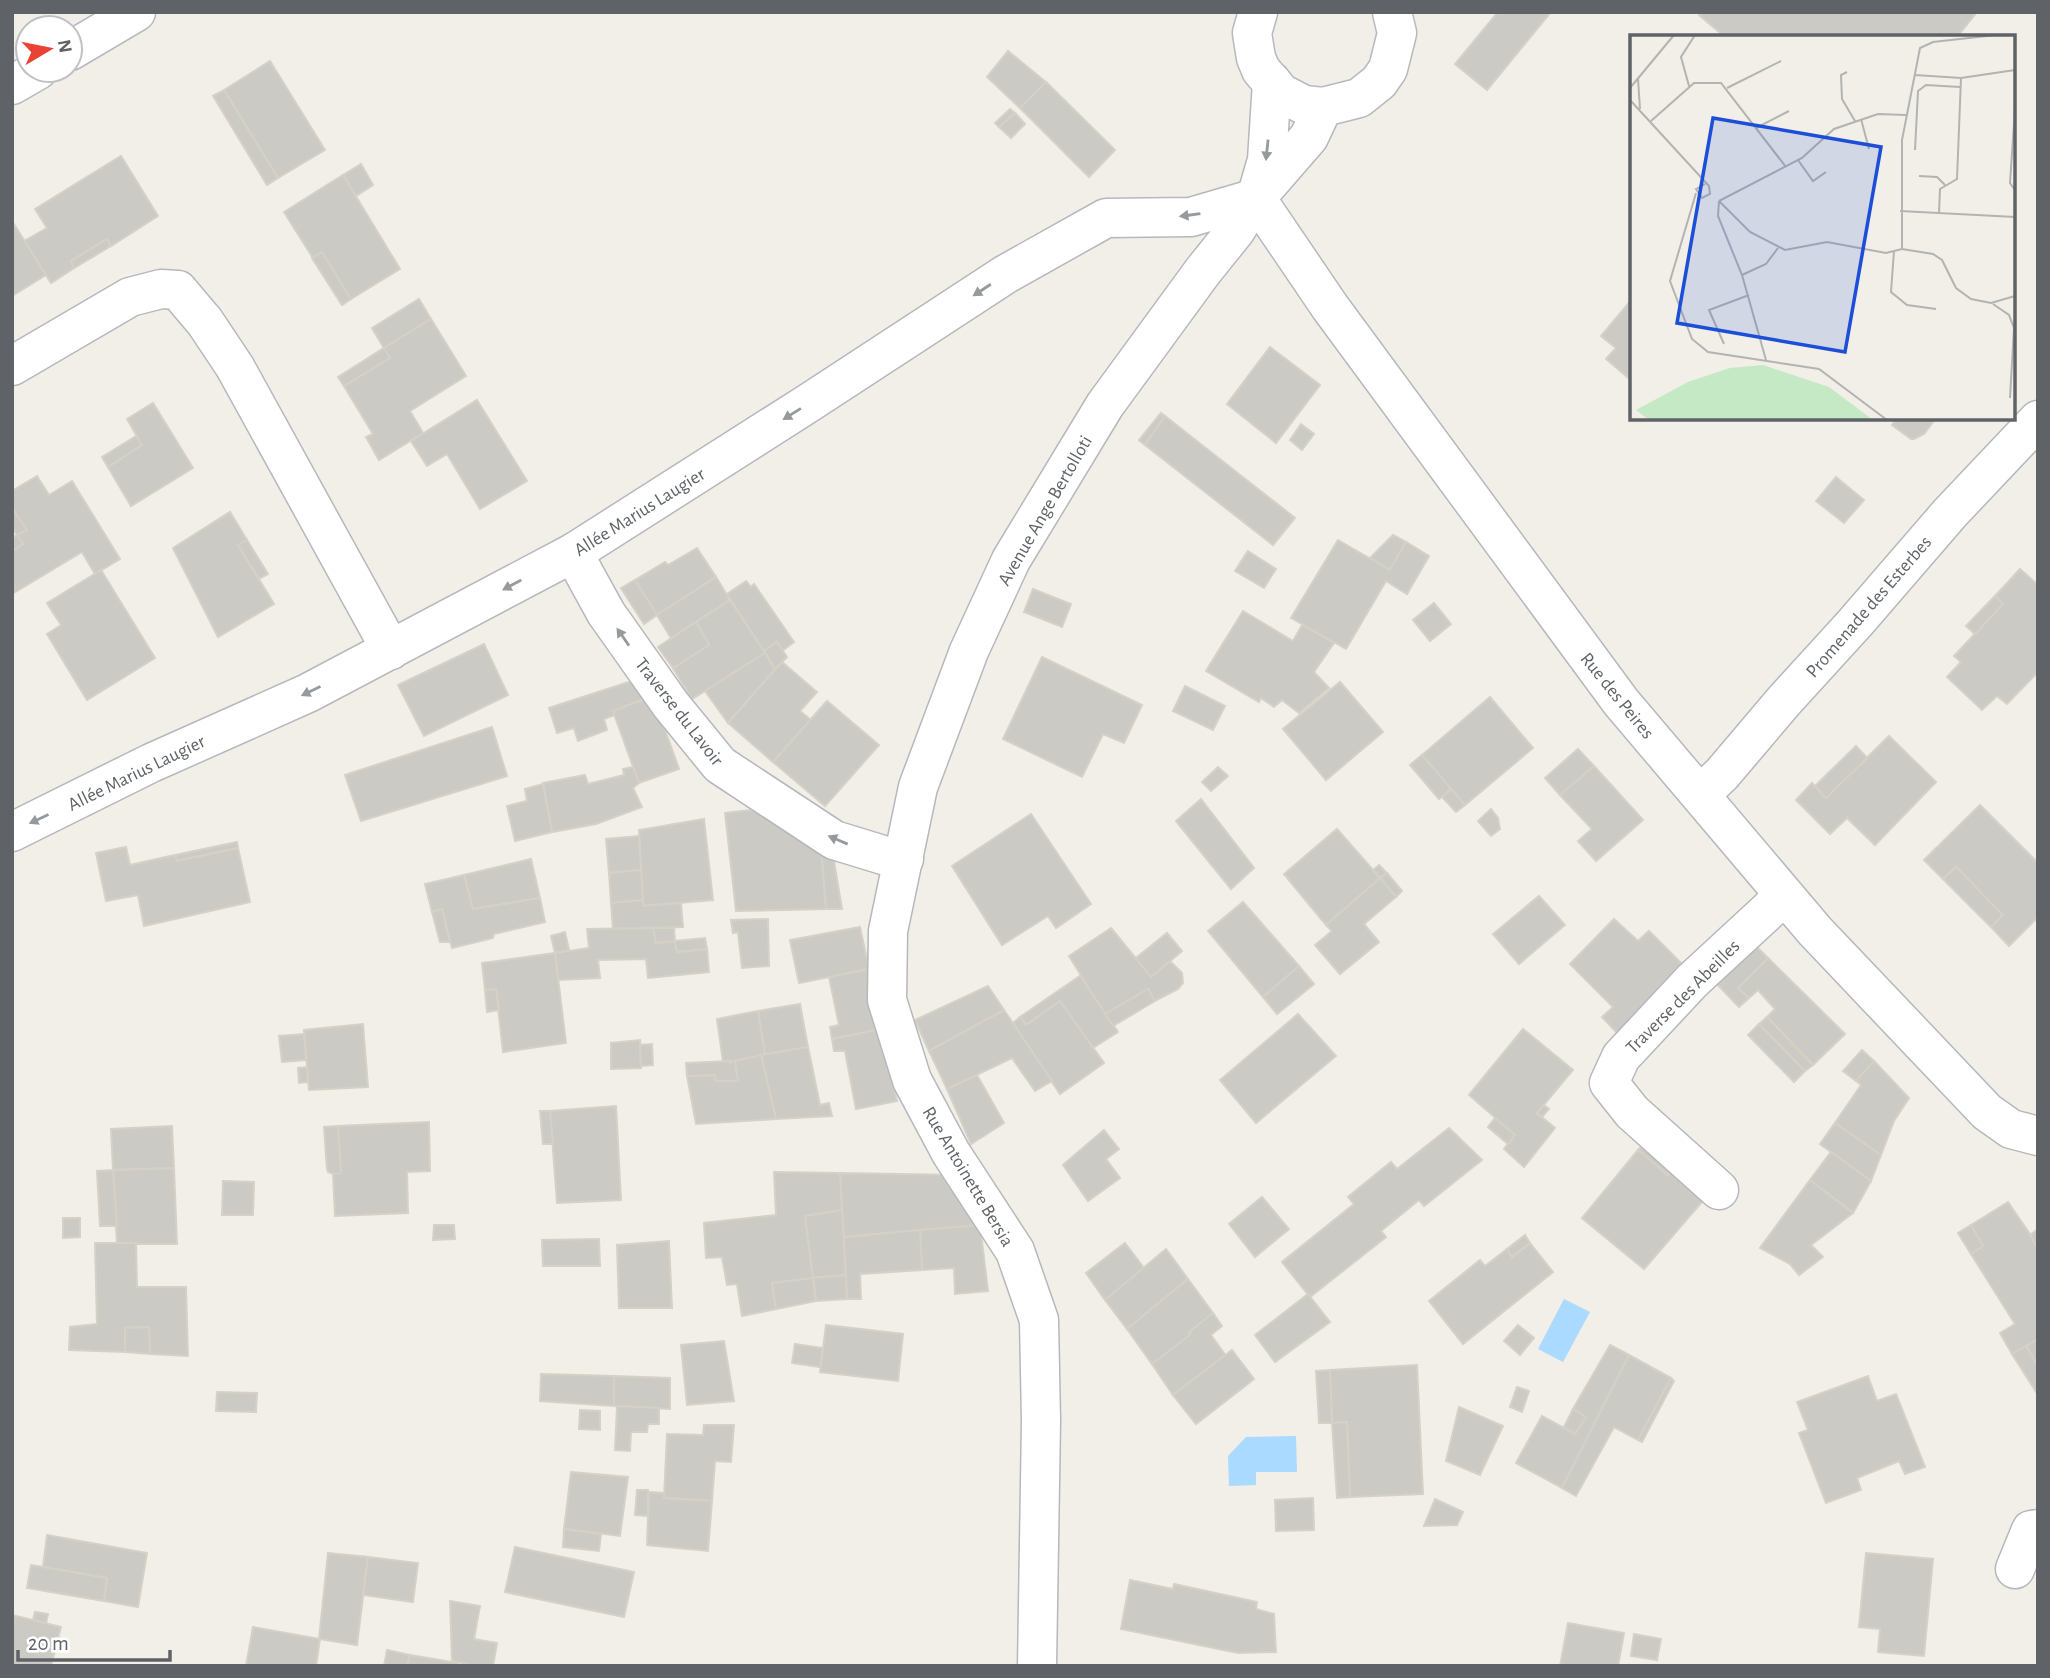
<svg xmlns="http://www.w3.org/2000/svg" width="2050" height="1678" font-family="'Alegreya Sans',sans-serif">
<rect width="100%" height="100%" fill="#f1efe8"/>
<g fill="#aadaff">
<path d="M1564,1299L1590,1312L1563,1362L1538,1349Z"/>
<path d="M1296,1436L1297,1472H1256V1485L1229,1486L1228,1456L1246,1437Z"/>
</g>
<g fill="#cccac5" stroke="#d6d1c6" stroke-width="2">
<path d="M1498,12H1551L1487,90L1455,64Z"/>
<path d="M1701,12H1975L1976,13L1957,37H1725L1699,15Z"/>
<path d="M1008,51L1046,82L1020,108L987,77Z"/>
<path d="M270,61L325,150L278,178L224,90Z"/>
<path d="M1046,82L1115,150L1089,177L1020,108Z"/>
<path d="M224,90L278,178L267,185L213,96Z"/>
<path d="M1010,109L1015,113L999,127L995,123Z"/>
<path d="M1015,113L1025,124L1011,138L999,127Z"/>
<path d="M121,156L158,216L111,246L107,239L71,261L74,268L51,283L24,241L47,228L35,209Z"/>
<path d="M361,164L373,185L356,196L343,175Z"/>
<path d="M343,175L400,269L351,299L322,252L313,258L284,212Z"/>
<path d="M12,221L46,275L12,296Z"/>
<path d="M107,239L111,246L74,268L71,261Z"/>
<path d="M322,252L351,299L342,305L312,258Z"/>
<path d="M419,299L431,319L384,348L372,328Z"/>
<path d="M1632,299V381L1606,359L1616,348L1601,336Z"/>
<path d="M431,319L466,376L410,411L423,433L379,460L366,437L373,434L344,386L390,358L384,348Z"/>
<path d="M1270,347L1320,385L1276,443L1227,404Z"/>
<path d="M384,348L390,358L344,386L338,377Z"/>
<path d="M477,400L527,481L480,509L447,454L427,466L411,441Z"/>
<path d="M153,403L193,468L131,506L108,467L142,445L127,419Z"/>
<path d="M1161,413L1165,416L1145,445L1139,440Z"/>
<path d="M1165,416L1295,518L1273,545L1145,445Z"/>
<path d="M1897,418H1936L1924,434L1914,439H1911L1892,425Z"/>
<path d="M1301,424L1314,434L1302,450L1290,440Z"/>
<path d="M136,436L142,445L108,467L102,457Z"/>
<path d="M37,476L49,495L72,481L120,559L95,574L82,552L12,594V551L23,544L17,535L27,530L12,508V491Z"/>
<path d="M1836,477L1864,500L1844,523L1816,501Z"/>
<path d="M12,508L27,530L17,535L12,527Z"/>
<path d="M230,512L247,540L238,545L274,604L218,637L173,548Z"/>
<path d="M17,535L23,544L12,551V538Z"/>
<path d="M1393,535L1406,542L1390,570L1370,558Z"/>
<path d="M247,540L268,574L259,579L238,545Z"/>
<path d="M1338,540L1390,570L1406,542L1429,556L1407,594L1386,581L1346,649L1291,618Z"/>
<path d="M697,548L716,577L657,615L635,580L665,562L668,565Z"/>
<path d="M1248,551L1276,569L1264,588L1235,571Z"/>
<path d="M2020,569L2038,585V672L2007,704L1997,696L1982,710L1947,677L1961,662L1954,656L2003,604L1995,596Z"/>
<path d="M101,570L155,658L87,700L47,634L61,625L47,603Z"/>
<path d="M716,577L730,600L671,638L657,615Z"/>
<path d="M635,580L657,615L644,624L621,588Z"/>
<path d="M746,581L751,587L754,584L794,642L782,651L777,642L764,651L727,594Z"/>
<path d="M1033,589L1071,604L1062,627L1024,612Z"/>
<path d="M1995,596L2003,604L1975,634L1966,626Z"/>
<path d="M730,600L765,653L692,699L673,668L709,645L696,622Z"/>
<path d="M1434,603L1451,624L1430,641L1413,620Z"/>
<path d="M1243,611L1293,641L1302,625L1334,643L1314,672L1329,688L1299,713L1282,700L1274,707L1261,698L1259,702L1206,671Z"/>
<path d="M696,622L709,645L673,668L658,647Z"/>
<path d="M777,642L787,657L775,669L764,651Z"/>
<path d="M484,644L508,695L424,736L398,685Z"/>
<path d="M765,653L775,669L728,723L705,691Z"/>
<path d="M1042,657L1142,705L1124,743L1103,734L1082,777L1003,739Z"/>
<path d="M782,662L817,692L800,711L811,720L773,762L728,723Z"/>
<path d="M641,678L647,698L613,711L615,715L604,719L607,730L578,741L574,728L557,733L549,708Z"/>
<path d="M1340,682L1383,732L1326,780L1283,729Z"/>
<path d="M1185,686L1225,706L1213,730L1173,711Z"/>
<path d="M653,696L679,769L639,783L613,711Z"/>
<path d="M1490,697L1533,748L1465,805L1422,755Z"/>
<path d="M827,701L879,745L825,806L773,762Z"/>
<path d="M492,727L507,776L361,821L345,775Z"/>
<path d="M1889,736L1936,782L1875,845L1847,818L1830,834L1796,800L1812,783L1826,798Z"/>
<path d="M1856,746L1867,758L1826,798L1815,786Z"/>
<path d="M1578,749L1594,766L1560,795L1545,778Z"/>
<path d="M1422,755L1451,789L1439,799L1410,765Z"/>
<path d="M1594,766L1643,820L1596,861L1578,841L1592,829L1560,795Z"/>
<path d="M633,767L639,783L633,788L642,807L596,824L552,832L543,783L585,775L588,784L624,775L623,769Z"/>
<path d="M1218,767L1228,776L1211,791L1202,782Z"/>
<path d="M543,784L552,832L515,841L507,806L527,801L525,789Z"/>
<path d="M1451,789L1465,805L1456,812L1442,797Z"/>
<path d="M1201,799L1254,868L1231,889L1176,821Z"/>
<path d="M1980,805L2038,863V917L2009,946L1991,927L2003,915L1956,867L1943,879L1924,860Z"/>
<path d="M760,809L821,845L826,909L736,911L725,813Z"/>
<path d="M1491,809L1498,818L1500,829L1491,836L1478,821Z"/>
<path d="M1031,814L1091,904L1056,928L1048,916L1002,945L952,866Z"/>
<path d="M704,819L713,900L643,906L639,830Z"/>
<path d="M1337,829L1380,878L1326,925L1284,874Z"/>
<path d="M639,836L641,870L609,873L606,839Z"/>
<path d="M237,842L238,848L177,861L175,855Z"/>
<path d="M821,845L833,855L842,909H826Z"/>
<path d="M126,847L130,865L175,855L177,861L238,848L250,902L144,926L138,895L106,901L96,853Z"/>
<path d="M531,859L540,898L473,909L464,875Z"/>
<path d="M1379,865L1387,873L1380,878L1373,870Z"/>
<path d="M1956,867L2003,915L1991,927L1943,879Z"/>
<path d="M641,870L643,900L611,903L609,873Z"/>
<path d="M1387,873L1402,891L1396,897L1380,878Z"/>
<path d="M464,875L473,909L540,898L545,922L494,934L493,938L452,948L442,909L432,912L425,884Z"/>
<path d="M1380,878L1396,897L1364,924L1379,942L1340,974L1315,945L1332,931L1326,925Z"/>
<path d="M1539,896L1565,925L1519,964L1493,934Z"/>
<path d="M643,900V906L681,903L683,927L613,929L611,903Z"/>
<path d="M1243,902L1299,966L1263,997L1208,931Z"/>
<path d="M442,909L450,942H440L432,912Z"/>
<path d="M768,919L769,966L742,968L738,932L733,933L731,920Z"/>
<path d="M1614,919L1638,941L1649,931L1687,969L1619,1035L1602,1017L1613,1007L1570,964Z"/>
<path d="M860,927L869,969L799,983L790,940Z"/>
<path d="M653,928L656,943L675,941L677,952L707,949L709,972L648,978L646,959L598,960L600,978L558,980L555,953L589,948L587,929Z"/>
<path d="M653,928H674L675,941L656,943Z"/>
<path d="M1111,928L1151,977L1170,961L1182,973L1183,983L1178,989L1155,1001L1148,989L1105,1014L1069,956Z"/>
<path d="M565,932L569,950L555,953L551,936Z"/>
<path d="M1167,933L1182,951L1151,977L1136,958Z"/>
<path d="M705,938L707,949L677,952L675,941Z"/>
<path d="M1753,943L1768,958L1738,988L1749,998L1739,1007L1714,981Z"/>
<path d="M555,953L566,1043L503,1052L496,989L485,990L482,963Z"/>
<path d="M1768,958L1845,1034L1813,1065L1767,1017L1775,1009L1758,990L1749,998L1738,988Z"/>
<path d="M1299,966L1314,984L1277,1014L1263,997Z"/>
<path d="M869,969L881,1029L832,1039L830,1027L839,1025L829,977Z"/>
<path d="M1080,976L1118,1032L1093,1048L1060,1001L1026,1025L1020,1017Z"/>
<path d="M988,986L1004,1010L929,1051L915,1020Z"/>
<path d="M496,989L499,1010L487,1012L485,990Z"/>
<path d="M1148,989L1155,1001L1113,1026L1105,1014Z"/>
<path d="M1060,1001L1104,1063L1060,1094L1013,1023L1020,1017L1026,1025Z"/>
<path d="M800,1004L808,1047L765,1055L758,1011Z"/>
<path d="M1004,1010L1052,1081L1035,1091L1012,1058L947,1089L929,1051Z"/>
<path d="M758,1011L765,1055L730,1063V1061L723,1062L717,1019Z"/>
<path d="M1298,1014L1336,1056L1256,1123L1220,1080Z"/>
<path d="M1767,1017L1813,1065L1805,1071L1759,1024Z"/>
<path d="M363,1024L368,1087L309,1090L304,1030Z"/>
<path d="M1759,1024L1805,1071L1794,1082L1748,1035Z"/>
<path d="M881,1029L897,1101L856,1109L845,1051H834L832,1039Z"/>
<path d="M1523,1029L1573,1070L1537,1113L1555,1128L1524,1167L1504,1149L1515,1135L1469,1095Z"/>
<path d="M304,1034L306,1060L282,1062L279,1036Z"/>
<path d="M640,1040L641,1068L611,1069V1043Z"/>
<path d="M652,1044L653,1065L641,1066L640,1045Z"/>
<path d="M808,1047L820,1105L829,1103L832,1116L776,1119L761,1055Z"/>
<path d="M1862,1050L1874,1061L1856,1081L1843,1071Z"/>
<path d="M761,1055L776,1119L696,1124L687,1076L715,1075L716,1081H738L735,1061Z"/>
<path d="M730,1061V1063L735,1061L738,1081H716L715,1075L687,1076L686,1063Z"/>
<path d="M1874,1061L1909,1098L1894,1121L1881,1155L1835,1123L1861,1085L1856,1081Z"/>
<path d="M307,1067L308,1082L299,1083L298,1068Z"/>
<path d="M977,1075L1004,1123L971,1144L947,1089Z"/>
<path d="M1544,1105L1549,1109L1542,1117L1537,1113Z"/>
<path d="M616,1106L621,1200L557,1203L550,1111Z"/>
<path d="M540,1111H550L553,1144H543Z"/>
<path d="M1495,1118L1515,1135L1508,1144L1488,1127Z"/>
<path d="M429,1122L430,1171L407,1172L408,1213L335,1216L333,1174L341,1173L338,1126Z"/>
<path d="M1835,1123L1881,1155L1871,1181L1820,1144Z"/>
<path d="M172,1126L174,1168L113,1170L111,1129Z"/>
<path d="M338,1126L341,1173L333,1174L328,1172L327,1169L324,1127Z"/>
<path d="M1449,1128L1482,1160L1424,1206L1419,1200L1381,1231L1386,1237L1310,1297L1282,1262L1354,1204L1348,1197L1391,1162L1397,1169Z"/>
<path d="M1104,1130L1119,1149L1106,1159L1120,1178L1088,1201L1063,1165Z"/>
<path d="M1644,1144L1674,1168L1668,1175L1638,1150Z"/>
<path d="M1638,1150L1668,1175L1674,1168L1707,1196L1644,1269L1582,1218Z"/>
<path d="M1831,1152L1871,1181L1853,1213L1810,1180Z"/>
<path d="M174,1168L177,1244H117L113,1170Z"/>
<path d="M113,1170L117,1226H100L97,1171Z"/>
<path d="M774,1172L840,1173L842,1210L805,1216L813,1278L772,1283L776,1309L742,1316L737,1284L727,1285L722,1257L706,1258L704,1223L776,1215Z"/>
<path d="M840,1173L958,1175L980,1225L844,1237Z"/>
<path d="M1810,1180L1853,1213L1811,1245L1823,1257L1799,1275L1790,1264L1760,1248Z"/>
<path d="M223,1181L254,1182L253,1215H222Z"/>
<path d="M1262,1197L1289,1229L1255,1257L1229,1224Z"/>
<path d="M2008,1202L2038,1246V1339L2012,1354L2000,1333L2015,1324L1971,1254L1983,1246L1971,1225Z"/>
<path d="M842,1210L846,1275L813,1278L805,1216Z"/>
<path d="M63,1218H80V1237L63,1238Z"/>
<path d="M434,1225H454L455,1239L433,1240Z"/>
<path d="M980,1225L988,1291L955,1294L954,1268L922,1270L920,1230Z"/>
<path d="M1971,1225L1983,1246L1971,1254L1958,1233Z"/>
<path d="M2038,1229V1246L2037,1247L2030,1235Z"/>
<path d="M920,1230L922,1270L860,1274L861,1299H847L844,1237Z"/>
<path d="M1525,1235L1530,1243L1512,1257L1507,1249Z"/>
<path d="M599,1239L600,1266H543L542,1240Z"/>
<path d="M669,1241L672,1308H619L617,1245Z"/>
<path d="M95,1243H136L137,1287H186L188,1356L150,1354L149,1327L125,1328V1352L69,1350L70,1327L97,1324Z"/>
<path d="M1125,1243L1144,1268L1105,1300L1086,1273Z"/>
<path d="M1530,1243L1553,1272L1463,1344L1429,1301L1480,1260L1485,1266L1507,1249L1512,1257Z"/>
<path d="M1166,1249L1188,1279L1127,1329L1105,1300Z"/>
<path d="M846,1275L847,1299L816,1301L813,1278Z"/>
<path d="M813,1278L816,1301L776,1309L772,1283Z"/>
<path d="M1188,1279L1213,1313L1189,1332L1191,1334L1152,1364L1127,1329Z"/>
<path d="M1308,1294L1330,1322L1275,1362L1255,1335Z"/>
<path d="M1213,1313L1222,1326L1211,1335L1226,1356L1173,1395L1152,1364L1191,1334L1189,1332Z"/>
<path d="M826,1325L903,1334L898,1381L820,1372Z"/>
<path d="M1518,1325L1534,1338L1520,1355L1504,1341Z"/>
<path d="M149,1327L150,1354L125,1352V1328Z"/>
<path d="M2038,1339V1366L2026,1346Z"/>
<path d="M724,1341L734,1401L687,1405L681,1345Z"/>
<path d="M795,1344L823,1348L820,1367L792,1363Z"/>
<path d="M1610,1345L1629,1355L1562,1488L1516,1463L1542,1416L1575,1434L1586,1417L1573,1409Z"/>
<path d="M2026,1346L2038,1366V1395L2012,1354Z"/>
<path d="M1232,1350L1254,1379L1196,1424L1173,1395Z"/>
<path d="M1629,1355L1671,1378L1638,1440L1614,1427L1576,1496L1562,1488Z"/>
<path d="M1417,1365L1423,1494L1350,1497L1347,1422L1332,1423L1330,1370Z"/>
<path d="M1330,1370L1332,1423H1319L1316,1371Z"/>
<path d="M541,1374L614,1376V1406L540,1401Z"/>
<path d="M614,1376L670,1378V1409L614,1406Z"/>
<path d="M1868,1376L1877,1401L1896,1394L1925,1467L1905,1474L1899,1461L1857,1478L1861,1490L1826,1503L1799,1433L1808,1430L1797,1402Z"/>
<path d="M1671,1378L1674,1381L1642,1442L1638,1440Z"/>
<path d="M1517,1387L1529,1391L1522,1412L1510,1407Z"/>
<path d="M217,1392L257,1393L256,1412L216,1411Z"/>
<path d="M617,1406L659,1408V1424H648L647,1432H631L630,1451L615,1450Z"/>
<path d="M1459,1407L1503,1426L1480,1475L1446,1461Z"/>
<path d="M1573,1409L1586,1417L1575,1434L1564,1427Z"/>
<path d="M580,1410L600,1411V1430L579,1429Z"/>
<path d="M1347,1422L1350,1497L1337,1498L1332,1423Z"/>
<path d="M704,1425H734L731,1462L715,1461L712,1501L664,1498L667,1434L703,1435Z"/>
<path d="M571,1472L628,1477L620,1536L564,1529Z"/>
<path d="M637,1490H648V1516L635,1515Z"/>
<path d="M649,1492L664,1493V1498L712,1501L708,1551L647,1545Z"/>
<path d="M1313,1498L1314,1530L1276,1531L1275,1500Z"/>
<path d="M1435,1499L1463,1512L1457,1525L1424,1526Z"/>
<path d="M564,1529L601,1534L599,1551L563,1547Z"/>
<path d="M47,1535L147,1553L138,1607L104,1601L107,1578L43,1567Z"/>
<path d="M515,1547L634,1572L624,1617L505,1592Z"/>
<path d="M328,1553L368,1557L357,1645L319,1639Z"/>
<path d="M1866,1553L1933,1559L1924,1656L1878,1652L1880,1629L1859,1627Z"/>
<path d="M368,1557L418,1563L413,1602L363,1595Z"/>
<path d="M31,1565L107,1578L104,1601L27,1588Z"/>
<path d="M1130,1580L1173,1589L1174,1584L1257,1602L1256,1609L1274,1614L1276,1652L1238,1653L1121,1629Z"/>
<path d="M450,1601L480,1606L474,1639L497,1643L493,1666H476L452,1661Z"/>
<path d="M35,1612L48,1614L46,1623L33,1620Z"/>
<path d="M12,1615L61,1627L51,1666H12Z"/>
<path d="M1568,1623L1624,1633L1618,1666H1560Z"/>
<path d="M253,1627L320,1639L316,1666H246Z"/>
<path d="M1634,1634L1661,1639L1657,1660L1631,1656Z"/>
<path d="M387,1650L410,1655L407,1666H384Z"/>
<path d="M410,1655L458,1663L457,1666H407Z"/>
</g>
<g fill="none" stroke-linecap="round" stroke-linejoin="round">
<defs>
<g id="street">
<path d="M1272,82L1267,160L1256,198L1309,137L1323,107"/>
<path d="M1256,198L1330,307L1621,702L1815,931L1987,1112L2011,1129L2038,1136"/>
<path d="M12,366L130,297L161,289L178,290L205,322L235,367L391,650"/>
<path d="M573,553L606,613L671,705L720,765L834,840L883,855L904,859"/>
<path d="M1701,794L1722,774L1783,702L1855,623L1950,513L2038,420"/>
<path d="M12,832L151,763L308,693L573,553L807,404L1006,274L1106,218L1191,217L1256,198"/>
<path d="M1719,1190L1632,1112L1609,1083L1621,1057L1692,981L1770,909L1783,895"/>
<path d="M2015,1569L2031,1530L2038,1529"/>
<path d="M1037,1666L1041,1421L1039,1320L1015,1251L951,1153L912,1080L887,1000L888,931L918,787L969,651L1011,560L1105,405L1203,271L1236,230L1256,198"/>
</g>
<g id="secondary">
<path d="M1258,12L1252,33L1256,58L1261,70L1281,93L1304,105L1323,107L1359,98L1379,82L1388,69L1397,33L1392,12"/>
<path d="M70,51L136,12"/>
<path d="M12,85L38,70"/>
</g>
</defs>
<use href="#street" stroke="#b5b8bc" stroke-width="41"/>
<use href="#secondary" stroke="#b6babf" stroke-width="41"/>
<use href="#street" stroke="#fff" stroke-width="38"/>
<use href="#secondary" stroke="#fff" stroke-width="38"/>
</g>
<defs><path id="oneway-solid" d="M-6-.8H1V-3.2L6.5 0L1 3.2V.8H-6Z" transform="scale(1.75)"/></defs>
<g fill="#979a9d">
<use href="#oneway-solid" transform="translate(1267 150) rotate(96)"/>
<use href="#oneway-solid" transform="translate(1190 215) rotate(172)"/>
<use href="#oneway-solid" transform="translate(982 290) rotate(147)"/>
<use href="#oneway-solid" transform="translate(792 414) rotate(148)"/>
<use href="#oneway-solid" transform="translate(512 585) rotate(152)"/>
<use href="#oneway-solid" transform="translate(623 637) rotate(-125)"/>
<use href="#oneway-solid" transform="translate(311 691) rotate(154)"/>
<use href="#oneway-solid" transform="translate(39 819) rotate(155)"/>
<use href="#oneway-solid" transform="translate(838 840) rotate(-157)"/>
</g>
<g text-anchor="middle" stroke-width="5" stroke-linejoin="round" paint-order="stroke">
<g font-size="19" fill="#5f6368" stroke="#fff">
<text transform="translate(1044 510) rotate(-60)" y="7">Avenue Ange Bertolloti</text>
<text transform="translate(639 511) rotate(-32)" y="7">Allée Marius Laugier</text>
<text transform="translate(1868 606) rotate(-49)" y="7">Promenade des Esterbes</text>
<text transform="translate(1618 695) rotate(51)" y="7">Rue des Peires</text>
<text transform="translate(680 711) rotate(52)" y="7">Traverse du Lavoir</text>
<text transform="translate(136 772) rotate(-26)" y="7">Allée Marius Laugier</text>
<text transform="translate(1682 996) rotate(-45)" y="7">Traverse des Abeilles</text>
<text transform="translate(969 1176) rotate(59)" y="7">Rue Antoinette Bersia</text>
</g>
</g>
<g transform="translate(1630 35)">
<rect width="385" height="385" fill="#f1efe8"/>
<path d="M133,330L199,352L243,385H19L6,375L58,347L100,333Z" fill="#c5e8c5"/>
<path fill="none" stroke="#b3b3b1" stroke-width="2" d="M217,37L211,40L212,64L225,86M285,40L331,43L385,35M8,44L10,74M59,51L51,22L65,0M0,53L44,0M97,53L151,26M0,65L79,151L80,159L72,163L66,154L75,149M385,74L380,148L385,155M231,84L239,114M21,86L64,48H91L156,132M126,93L159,76M285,115L288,56L296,50L330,52M168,125L183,146L196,137M289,141L307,142L315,150M66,158L40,246L62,304L78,317L189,334L257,385M89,166L120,197L155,215L197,207L256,218L272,214L303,219L312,225L326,253L341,264L361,268L385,261M89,166L172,123L204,94L248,79L276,80M89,166L88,181L112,240L136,325M270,176L385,182M309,178L310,154L327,144L331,43M272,214V105L290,13L303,7L366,0M264,216L261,257L277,270L306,274M112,240L136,229L148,213M363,269L379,280L384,293L380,363M94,309L79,275L119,260"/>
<path fill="#1d4ed8" fill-opacity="0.15" stroke="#1d4ed8" stroke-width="3.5" d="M83,83L251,112L215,317L47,288Z"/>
<rect width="385" height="385" fill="none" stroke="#5f6368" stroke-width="3.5"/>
</g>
<rect width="2050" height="1678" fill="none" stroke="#5f6368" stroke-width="28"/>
<g transform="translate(49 49) rotate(80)"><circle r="33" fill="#ffffff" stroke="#bfc1c3" stroke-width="2"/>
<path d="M0-5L12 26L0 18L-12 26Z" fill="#ea4335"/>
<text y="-10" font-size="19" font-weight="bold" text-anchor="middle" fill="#5f6368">N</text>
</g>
<path d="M18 1650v10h152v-10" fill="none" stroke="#5f6368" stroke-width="3.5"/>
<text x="28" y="1650" font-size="21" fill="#5f6368" stroke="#ffffff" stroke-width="5" paint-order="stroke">20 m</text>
</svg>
